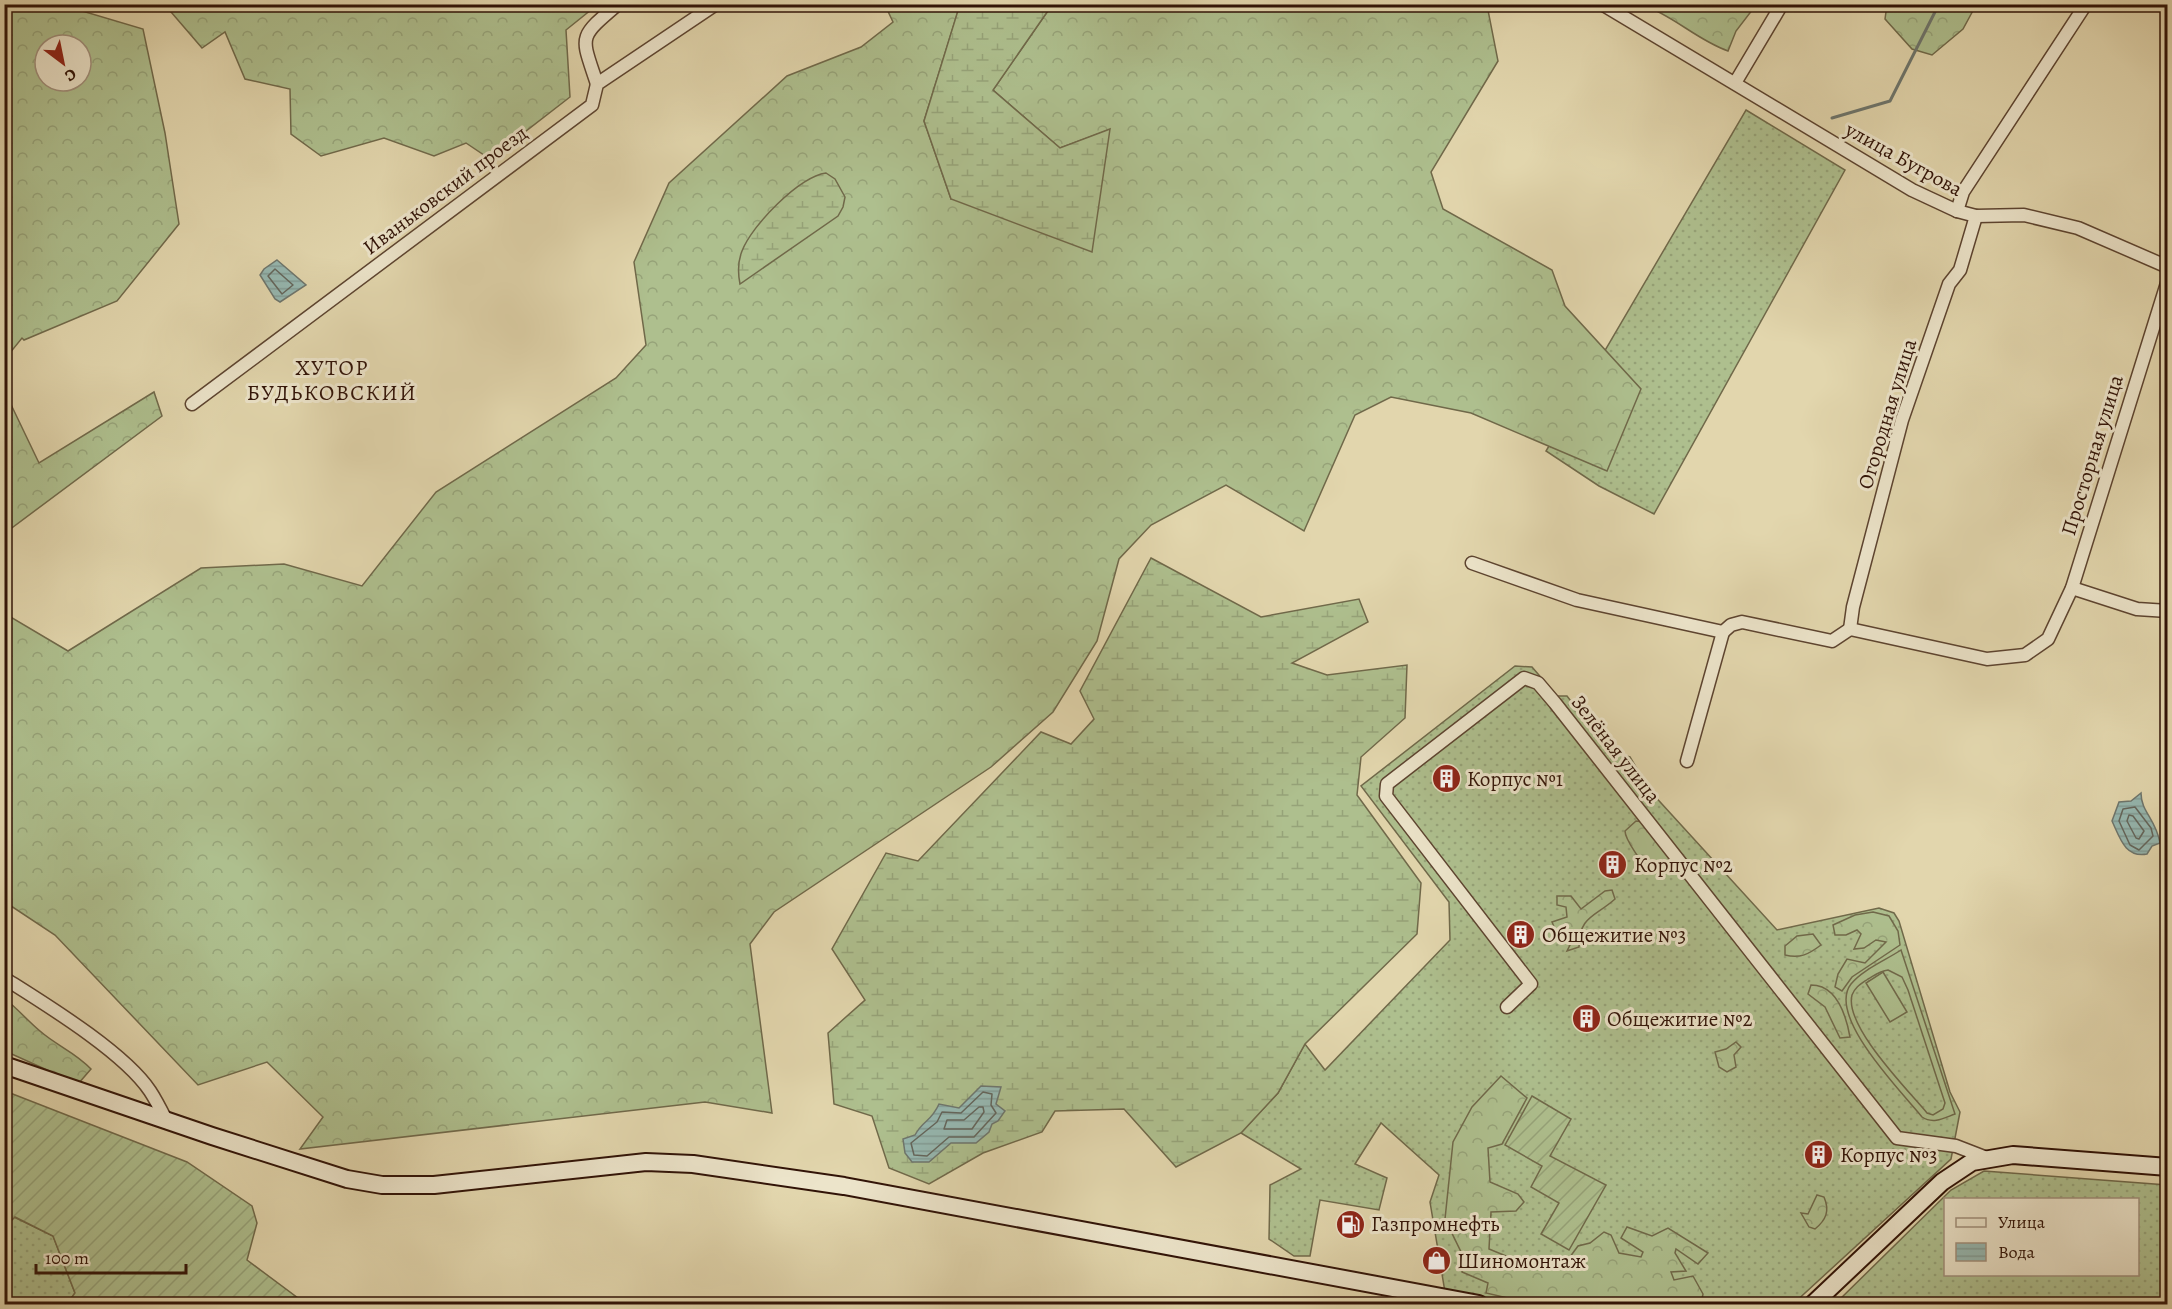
<svg xmlns="http://www.w3.org/2000/svg" width="2172" height="1309" font-family="Alegreya,serif">
<defs>
<pattern id="grass-dots" width="8" height="8" patternUnits="userSpaceOnUse" patternTransform="scale(1.5)"><rect width="8" height="8" fill="#aebf8e"/><path d="M2 2h.1M6 6h.1" fill="none" stroke="#96a379" stroke-width="1.8" stroke-linecap="round"/></pattern>
<pattern id="forest-crowns" width="20" height="18" patternUnits="userSpaceOnUse" patternTransform="scale(1.5)"><rect width="20" height="18" fill="#aebf8e"/><path d="M2 6a3 3 0 1 1 6 0M12 15a3 3 0 1 1 6 0" fill="none" stroke="#96a379"/></pattern>
<pattern id="wetland-marsh" width="20" height="14" patternUnits="userSpaceOnUse" patternTransform="scale(1.5)"><rect width="20" height="14" fill="#aebf8e"/><path d="M1 5h8M5 5V1M11 12h8M15 12V8" fill="none" stroke="#96a379"/></pattern>
<pattern id="garden-furrows" width="10" height="10" patternUnits="userSpaceOnUse" patternTransform="scale(1.5)"><rect width="10" height="10" fill="#aebf8e"/><path d="M-1 1l2-2M0 10L10 0M9 11l2-2" fill="none" stroke="#96a379"/></pattern>
<pattern id="water-rules" width="6" height="5" patternUnits="userSpaceOnUse" patternTransform="scale(1.5)"><rect width="6" height="5" fill="#96b8b1"/><path d="M0 2.5h6" fill="none" stroke="#829d97"/></pattern>
</defs>
<rect width="100%" height="100%" fill="#e2d6ad"/>
<filter id="stains"><feTurbulence type="fractalNoise" baseFrequency=".00333" numOctaves="4"/><feColorMatrix values="0 0 0 0 .2 0 0 0 0 .09 0 0 0 0 .02 0 0 0 .5 -.17"/></filter>
<radialGradient id="worn" r=".72"><stop offset=".6" stop-color="#630" stop-opacity="0"/><stop offset="1" stop-color="#630" stop-opacity=".3"/></radialGradient>
<g fill="url(#grass-dots)" stroke="#70694a" stroke-width="1.5" fill-rule="evenodd">
<path d="M1746,110L1845,170L1654,514L1599,486L1546,451Z"/>
<path d="M1515,666L1532,667L1557,696H1567L1610,752L1630,757L1651,792L1777,930L1879,908L1894,913L1899,921L1950,1092L1960,1112L1951,1159L1793,1304H1534L1445,1292L1430,1202L1439,1175L1381,1123L1355,1164L1387,1178L1379,1210L1320,1200L1310,1256H1294L1269,1239L1270,1185L1301,1169L1241,1133L1278,1093L1305,1044L1325,1070L1450,940L1449,902L1361,786Z"/>
<path d="M1984,1171L2167,1185V1304H1835L1951,1190ZM1946,1200H2138V1274H1946Z"/>
<path d="M14,1217L53,1236L75,1293L67,1304H5V1227Z"/>
</g>
<g fill="url(#forest-crowns)" stroke="#70694a" stroke-width="1.5" fill-rule="evenodd">
<path d="M5,4L62,5L143,29L165,133L179,224L117,301L24,340L22,338L5,359ZM45,45H81V81H45Z"/>
<path d="M165,5H597L566,30L570,97L490,159L466,143L434,156L384,138L321,156L291,134L290,89L245,79L225,32L202,48Z"/>
<path d="M885,5H960L924,121L951,199L1109,130L1060,148L993,90L1052,5H1487L1498,61L1431,172L1443,209L1552,270L1565,306L1641,389L1607,471L1471,413L1391,397L1355,415L1304,531L1226,485L1151,525L1119,559L1097,641L1053,712L991,767L774,912L750,944L772,1113L705,1102L300,1149L323,1117L267,1062L198,1085L55,935L5,902L4,613L68,651L201,568L284,564L362,586L436,492L616,378L646,345L634,262L669,183L787,76L861,47L893,22Z"/>
<path d="M1643,5L1756,4V5L1736,31L1728,51C1697,40 1674,16 1643,5Z"/>
<path d="M1887,5V4L1976,5L1963,29L1932,55L1912,49L1885,19Z"/>
<path d="M5,392L39,463L154,392L162,416L5,533Z"/>
<path d="M1636,821L1644,822L1670,857L1665,869C1660,871 1656,874 1651,871C1643,866 1625,839 1625,831Z"/>
<path d="M1612,890L1615,899C1595,917 1579,916 1579,947L1567,951L1573,939L1567,931L1558,936L1552,922L1567,917L1566,907L1557,905V896H1571L1581,909L1605,891Z"/>
<path d="M1873,912L1889,916L1898,931L1900,945L1852,977L1842,991L1835,987L1838,974L1847,959L1865,963L1886,942L1876,940L1864,948L1854,949L1861,934L1857,930L1846,935H1835L1833,925L1855,915Z"/>
<path d="M1813,934L1821,945C1809,954 1800,959 1785,955V946L1797,936Z"/>
<path d="M1811,985C1837,985 1846,1015 1850,1037L1840,1038L1825,1007L1808,994Z"/>
<path d="M4,998C18,1009 28,1021 40,1031C57,1046 75,1052 91,1069L78,1084L5,1051Z"/>
<path d="M1736,1042L1741,1047L1734,1055L1736,1067L1727,1072L1719,1067L1715,1052L1726,1049Z"/>
<path d="M1501,1076L1527,1098L1502,1144L1488,1148L1490,1182L1518,1194L1524,1202L1516,1211L1491,1212L1489,1249L1506,1256L1545,1263L1560,1256L1567,1261L1578,1246L1590,1243L1604,1232L1611,1235L1619,1253L1641,1257L1643,1252L1621,1238L1627,1227L1652,1236L1668,1228L1708,1253L1698,1264L1676,1249L1675,1253L1686,1271L1671,1272L1674,1280L1693,1276L1703,1294L1701,1304H1534L1486,1293L1488,1283L1462,1272L1463,1256L1445,1219L1453,1142L1472,1107Z"/>
<path d="M1817,1195L1824,1197C1830,1211 1826,1220 1815,1229L1809,1227L1801,1213L1808,1214Z"/>
</g>
<g fill="url(#wetland-marsh)" stroke="#70694a" stroke-width="1.5">
<path d="M960,4L1052,5L993,90L1060,148L1110,129L1092,252L951,199L924,121Z"/>
<path d="M826,173L835,179L845,197L843,207L838,216L740,284C738,274 738,261 742,251C752,225 799,177 826,173Z"/>
<path d="M1151,558L1261,617L1359,599L1368,622L1292,663L1327,675L1407,665L1405,718L1361,757L1357,795L1421,883L1417,934L1305,1044L1278,1093L1241,1133L1176,1167L1124,1109L1055,1111L1042,1132L983,1153L929,1184L889,1168L872,1116L834,1104L828,1033L865,1000L832,949L886,853L918,861L1041,732L1071,744L1094,719L1080,691Z"/>
</g>
<g fill="url(#garden-furrows)" stroke="#70694a" stroke-width="1.5">
<path d="M5,1091L187,1162L252,1206L257,1223L247,1260L306,1304H67L75,1293L53,1236L15,1217L5,1227Z"/>
<path d="M1532,1096L1571,1119L1550,1156L1606,1185L1569,1250L1541,1234L1559,1203L1531,1187L1542,1166L1505,1145Z"/>
</g>
<g fill="#aebf8e" stroke="#70694a" stroke-width="1.5" fill-rule="evenodd">
<path d="M1901,950L1955,1114C1946,1117 1934,1125 1922,1117C1902,1092 1826,1016 1851,984C1862,970 1886,960 1901,950ZM1888,970L1902,977L1908,990L1945,1103L1943,1109L1933,1115L1927,1113C1908,1090 1844,1026 1852,995C1855,987 1861,984 1868,979C1875,975 1880,971 1888,970Z"/>
<path d="M1883,972L1907,1012L1890,1022L1866,983Z"/>
</g>
<g fill="url(#water-rules)" stroke="#6e766d" stroke-width="1.5">
<path d="M277,260L306,285L280,302L275,299L260,275L264,269Z"/>
<path d="M2141,793C2141,812 2156,819 2160,843L2152,846L2147,854C2125,858 2120,838 2112,821L2119,802L2131,801Z"/>
<path d="M981,1086L1001,1087L996,1104L1005,1111L998,1121L992,1124L989,1132L976,1143H951L929,1162H912L905,1153L903,1139L915,1135C923,1120 931,1122 939,1104L959,1108Z"/>
</g>
<g fill="none" stroke-linecap="round" stroke-linejoin="round">
<g stroke="#64665c" stroke-width="1.5">
<path d="M275,269L293,285L282,294L268,276Z"/>
<path d="M2135,807L2151,828L2153,836L2139,850L2130,845L2119,821L2123,809Z"/>
<path d="M2129,815L2133,816L2144,831L2139,839L2136,838L2127,821Z"/>
<path d="M983,1092L992,1094L991,1105L996,1113L974,1137H949L927,1156L914,1155L911,1143L937,1122L942,1112L961,1113Z"/>
<path d="M979,1107H983L984,1112L972,1129H944L947,1120H964Z"/>
</g>
<path stroke="#6e766d" stroke-width="3" d="M1832,118L1890,101L1939,4"/>
<defs>
<g id="street">
<path d="M1602,4L1912,190L1957,211L1976,216L2024,215L2078,228L2168,267"/>
<path d="M1735,83L1782,4"/>
<path d="M597,84C581,35 577,39 618,4"/>
<path d="M1957,211L1963,192L2086,4"/>
<path d="M192,404L592,105L597,84L716,4"/>
<path d="M1472,563L1577,600L1723,632L1731,625L1742,622L1832,641L1850,629L1987,659L2025,655L2048,639L2072,588L2168,280"/>
<path d="M2072,588L2137,609L2168,611"/>
<path d="M1850,629L1853,607L1902,420L1949,284L1960,270L1976,216"/>
<path d="M1687,761L1723,632"/>
<path d="M4,978C45,1004 124,1052 150,1091C156,1100 161,1110 166,1120"/>
<path d="M1507,1007L1531,984L1386,796L1387,784L1524,678L1538,683L1555,703L1897,1138L1956,1146L1987,1158"/>
</g>
<g id="secondary">
<path d="M4,1065L212,1136L347,1179L382,1185H434L646,1162L693,1164L844,1186L1479,1304"/>
<path d="M1813,1304L1942,1182L1972,1162L2013,1155L2168,1167"/>
</g>
</defs>
<use href="#street" stroke="#5d4430" stroke-width="15"/>
<use href="#secondary" stroke="#311307" stroke-width="20"/>
<use href="#street" stroke="#ece4ca" stroke-width="12"/>
<use href="#secondary" stroke="#ece4ca" stroke-width="16"/>
</g>
<defs>
<symbol id="building-disc" viewBox="-11 -11 22 22"><circle r="9.5" fill="#8f2418" stroke="#ece4ca"/><path d="M-4-6H4V6H1V3H-1V6H-4ZM-2.5-4.3h1.7v1.8h-1.7ZM.8-4.3h1.7v1.8H.8ZM-2.5-1h1.7V.8h-1.7ZM.8-1h1.7V.8H.8Z" fill="#fff"/></symbol>
<symbol id="fuel-disc" viewBox="-11 -11 22 22"><circle r="9.5" fill="#8f2418" stroke="#ece4ca"/><path d="M-5.5-6h7V0h2V4h1.3V-2.5L3-4.5l.8-.8L6-3V5H2.5V1h-1V6h-7ZM-4.2-4.7v3.2H.2V-4.7Z" fill="#fff"/></symbol>
<symbol id="shop-disc" viewBox="-11 -11 22 22"><circle r="9.5" fill="#8f2418" stroke="#ece4ca"/><path d="M-5-2.5h2.3a2.7 3.5 0 0 1 5.4 0H5L5.5 6h-11ZM-1.5-2.5h3a1.5 2.3 0 0 0-3 0Z" fill="#fff"/></symbol>
</defs>
<g fill-rule="evenodd">
<use href="#building-disc" x="1430" y="762" width="33" height="33"/>
<use href="#building-disc" x="1596" y="848" width="33" height="33"/>
<use href="#building-disc" x="1504" y="918" width="33" height="33"/>
<use href="#building-disc" x="1570" y="1002" width="33" height="33"/>
<use href="#building-disc" x="1802" y="1138" width="33" height="33"/>
<use href="#fuel-disc" x="1334" y="1208" width="33" height="33"/>
<use href="#shop-disc" x="1420" y="1244" width="33" height="33"/>
</g>
<g text-anchor="middle" stroke-width="6" stroke-linejoin="round" paint-order="stroke">
<g font-size="21" fill="#311307" stroke="#ece4ca">
<text transform="translate(1904 159) rotate(29)" y="7">улица Бугрова</text>
<text transform="translate(445 190) rotate(-37)" y="7">Иваньковский проезд</text>
<text transform="translate(1887 414) rotate(-73)" y="7">Огородная улица</text>
<text transform="translate(2092 455) rotate(-73)" y="7">Просторная улица</text>
<text transform="translate(1616 749) rotate(52)" y="7">Зелёная улица</text>
</g>
<g font-size="21" fill="#311307" stroke="#ece4ca" text-anchor="start">
<text x="1467" y="786">Корпус №1</text>
<text x="1634" y="872">Корпус №2</text>
<text x="1542" y="942">Общежитие №3</text>
<text x="1607" y="1026">Общежитие №2</text>
<text x="1840" y="1162">Корпус №3</text>
<text x="1371" y="1231">Газпромнефть</text>
<text x="1457" y="1268">Шиномонтаж</text>
</g>
<g font-size="22" letter-spacing="1.5" fill="#311307" stroke="#ece4ca">
<text x="332" y="375">ХУТОР<tspan x="332" dy="25">БУДЬКОВСКИЙ</tspan></text>
</g>
</g>
<rect width="2172" height="1309" fill="none" stroke="#e2d6ad" stroke-width="24"/>
<rect x="6" y="6" width="2160" height="1297" fill="none" stroke="#311307" stroke-width="3"/>
<rect x="12" y="12" width="2148" height="1285" fill="none" stroke="#311307" stroke-width="1.5"/>
<rect x="1944" y="1198" width="195" height="78" fill="#ece4ca" stroke="#a1907c" stroke-width="1.5"/>
<rect x="1956" y="1218" width="30" height="9" fill="#ece4ca" stroke="#a1907c" stroke-width="1.5"/>
<text x="1998" y="1228" font-size="18" fill="#311307">Улица</text>
<rect x="1956" y="1243" width="30" height="18" fill="url(#water-rules)" stroke="#a1907c" stroke-width="1.5"/>
<text x="1998" y="1258" font-size="18" fill="#311307">Вода</text>
<g transform="translate(63 63) rotate(148)"><circle r="28" fill="#ece4ca" stroke="#a1907c" stroke-width="1.5"/>
<path d="M0-4.5L10 22L0 15L-10 22Z" fill="#8f2418"/>
<text y="-9" font-size="16" font-weight="bold" text-anchor="middle" fill="#311307">С</text>
</g>
<path d="M36 1264v9h150v-9" fill="none" stroke="#311307" stroke-width="3"/>
<text x="45" y="1264" font-size="18" fill="#311307" stroke="#ece4ca" stroke-width="4.5" paint-order="stroke">100 m</text>
<rect width="100%" height="100%" filter="url(#stains)"/>
<rect width="100%" height="100%" fill="url(#worn)"/>
</svg>
